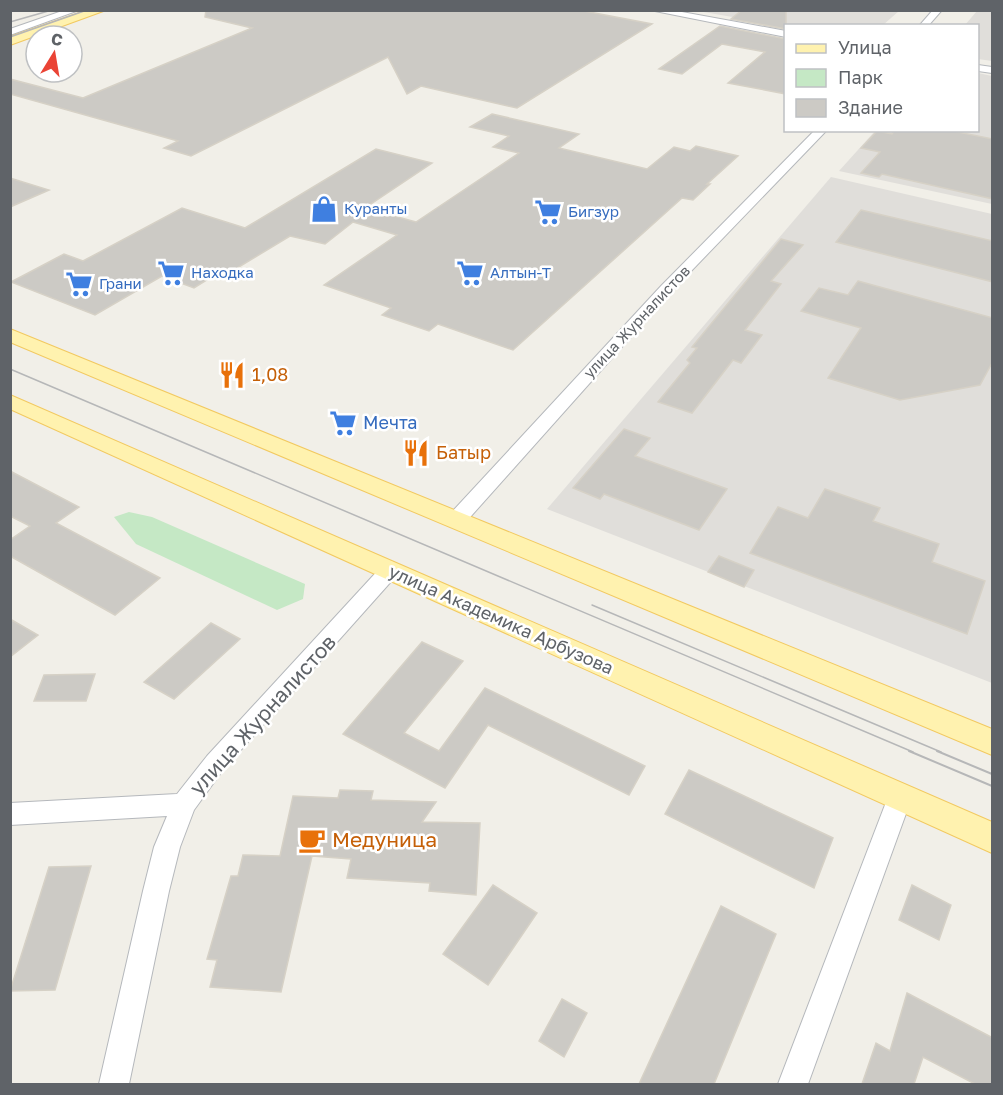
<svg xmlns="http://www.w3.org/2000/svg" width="1003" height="1095" font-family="'Golos Text',sans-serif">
<rect width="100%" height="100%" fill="#f1efe8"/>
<g fill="#e0deda">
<path d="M698,11H899L883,25L785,26Z"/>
<path d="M977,11H992V61L978,59V26L965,25Z"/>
<path d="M978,73L992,76V204L839,171L875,131L978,130Z"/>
<path d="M831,177L992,214V683L547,509Z"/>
</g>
<path fill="#c5e8c5" d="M129,512L152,517L305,584L303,599L277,610L136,544L114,517Z"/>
<g fill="#cccac5" stroke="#d6d1c6" stroke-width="1.5">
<path d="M206,10H579L652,24L517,108L421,86L407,94L388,57L191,156L164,148L178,141L10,94V79L83,98L252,28L205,17Z"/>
<path d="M742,10H786V29L731,19Z"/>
<path d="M720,26L786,39V94L728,83L765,52L722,44L682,74L659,69Z"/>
<path d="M492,114L579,134L559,148L647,169L674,147L690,151L696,146L738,156L707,184H710L693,200L682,198L513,350L438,324L429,331L382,315L391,308L324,285L397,235L353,222L325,244L290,236L229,273L221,271L194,288L162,276L95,315L11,282L64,254L83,261L182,208L245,228L376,149L432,163L365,208L416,222L519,153L493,147L509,136L470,127Z"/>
<path d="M895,130H948L993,139V199L882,174L879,177L861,173L880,152L861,148L877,131L892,134Z"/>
<path d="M10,178L49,190L10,207Z"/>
<path d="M861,210L993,241V282L836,242Z"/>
<path d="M781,239L803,245L771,281L781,284L745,330L762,335L741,363L733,360L692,413L658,402L690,363L687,360L697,348L692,347Z"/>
<path d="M858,281L993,318V361L980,385L900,400L828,378L861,328L801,311L819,288L848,295Z"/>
<path d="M624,429L650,438L635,456L727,489L699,530L604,494L600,499L573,488Z"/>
<path d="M10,471L79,507L56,523L160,578L115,615L10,556V540L30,526L10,516Z"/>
<path d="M825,489L880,508L873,521L939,544L932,562L985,581L967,634L750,553L778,507L808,518Z"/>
<path d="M719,556L754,570L744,587L708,572Z"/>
<path d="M10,619L38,635L10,657Z"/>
<path d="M211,623L240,639L174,699L144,682Z"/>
<path d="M422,642L463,661L404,733L439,751L485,688L645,766L629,795L488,725L445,788L343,734Z"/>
<path d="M95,674L86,701H34L44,675Z"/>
<path d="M689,770L833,838L814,888L665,814Z"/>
<path d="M340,790L373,791L371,800L436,802L422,822L480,823L476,895L429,891L430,883L347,878L351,859L312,856L281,992L210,987L217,960L207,959L231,876H238L243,855L280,856L293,796L338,798Z"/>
<path d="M91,866L55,990L10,991L49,867Z"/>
<path d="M493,885L537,913L488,985L443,954Z"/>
<path d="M912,885L951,905L939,940L899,920Z"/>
<path d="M721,906L776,934L714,1084H639Z"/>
<path d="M907,993L993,1038V1084H975L923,1057L914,1084H862L876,1043L890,1051Z"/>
<path d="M562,999L587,1013L564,1057L539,1041Z"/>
</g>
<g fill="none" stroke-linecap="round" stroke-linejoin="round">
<defs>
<g id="minor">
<path d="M65,10H79L10,35V29Z"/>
<path d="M650,10H671L786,31V37Z"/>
<path d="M933,10H942L928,26H919Z"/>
<path d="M978,65L992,67V73L978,71Z"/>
<path d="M815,130H827L671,292L464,524H450L448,519L450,514L661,286Z"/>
<path d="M389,564L396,566L399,571L396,576L223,770L194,810L180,847L169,891L129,1084H99L143,891L154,847L167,816L10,825V803L177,794L207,756L382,566Z"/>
<path d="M900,786L909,789L912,797L808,1084H778L888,797L891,789Z"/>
</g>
<g id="major">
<path d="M88,10H106L10,45V37Z"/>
<path d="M10,329L992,729V755L10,342Z"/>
<path d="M10,395L992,822V853L10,409Z"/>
</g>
</defs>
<use href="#minor" stroke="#b5b8bc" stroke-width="2"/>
<use href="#major" stroke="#f2c960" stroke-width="2"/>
<use href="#minor" fill="#fff" fill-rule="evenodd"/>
<use href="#major" fill="#fff2af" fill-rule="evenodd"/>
<g stroke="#b6b7b8" stroke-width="1.5">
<path d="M10,22L52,10"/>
<path d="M10,37L87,10"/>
<path d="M10,369L913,752"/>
<path d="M592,605L941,752"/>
</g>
<g stroke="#b6b7b8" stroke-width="2">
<path d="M909,751L992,786"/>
<path d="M937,751L992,774"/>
</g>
</g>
<defs>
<symbol id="shop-bare" viewBox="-9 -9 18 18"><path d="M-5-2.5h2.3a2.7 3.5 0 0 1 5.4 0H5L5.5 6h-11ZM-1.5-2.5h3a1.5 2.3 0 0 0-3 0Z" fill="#3f7fe0" stroke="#fff" stroke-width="2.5" paint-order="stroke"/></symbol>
<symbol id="supermarket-bare" viewBox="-9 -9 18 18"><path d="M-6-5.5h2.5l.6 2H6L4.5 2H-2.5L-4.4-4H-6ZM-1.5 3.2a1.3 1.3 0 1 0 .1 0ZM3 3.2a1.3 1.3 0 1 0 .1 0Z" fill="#3f7fe0" stroke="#fff" stroke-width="2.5" paint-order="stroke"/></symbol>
<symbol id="restaurant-bare" viewBox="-9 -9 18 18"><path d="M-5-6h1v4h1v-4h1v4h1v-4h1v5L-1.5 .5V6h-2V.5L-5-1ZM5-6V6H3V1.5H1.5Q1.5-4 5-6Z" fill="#e8710a" stroke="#fff" stroke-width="2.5" paint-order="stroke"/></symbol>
<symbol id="cafe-bare" viewBox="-9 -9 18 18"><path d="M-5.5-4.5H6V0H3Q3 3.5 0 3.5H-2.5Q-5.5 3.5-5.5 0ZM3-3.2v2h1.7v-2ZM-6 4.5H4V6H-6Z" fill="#e8710a" stroke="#fff" stroke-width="2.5" paint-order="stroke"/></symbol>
</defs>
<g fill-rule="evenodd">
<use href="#shop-bare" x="305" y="190" width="38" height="38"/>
<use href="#supermarket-bare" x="529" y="193" width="38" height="38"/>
<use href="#supermarket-bare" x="152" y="254" width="38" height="38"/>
<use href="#supermarket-bare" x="451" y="254" width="38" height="38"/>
<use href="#supermarket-bare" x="60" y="265" width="38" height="38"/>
<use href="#restaurant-bare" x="213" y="356" width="38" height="38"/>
<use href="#supermarket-bare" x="324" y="404" width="38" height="38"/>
<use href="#restaurant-bare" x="397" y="434" width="38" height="38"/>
<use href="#cafe-bare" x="293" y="821" width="38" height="38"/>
</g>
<g text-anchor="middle" stroke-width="5" stroke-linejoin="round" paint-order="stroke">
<g font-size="15" fill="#366cbe" stroke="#fff" text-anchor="start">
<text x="344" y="214">Куранты</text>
<text x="568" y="217">Бигзур</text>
<text x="191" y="278">Находка</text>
<text x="490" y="278">Алтын-Т</text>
<text x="99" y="289">Грани</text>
</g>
<g font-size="15" fill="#5f6368" stroke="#fff">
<text transform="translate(637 322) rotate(-47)" y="5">улица Журналистов</text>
</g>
<g font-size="18" fill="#c56008" stroke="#fff" text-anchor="start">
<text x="252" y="381">1,08</text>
<text x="436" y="459">Батыр</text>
</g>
<g font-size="18" fill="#366cbe" stroke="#fff" text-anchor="start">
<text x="363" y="429">Мечта</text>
</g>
<g font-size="18" fill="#5f6368" stroke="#fff">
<text transform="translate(501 620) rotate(24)" y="6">улица Академика Арбузова</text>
</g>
<g font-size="21" fill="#5f6368" stroke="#fff">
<text transform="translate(263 715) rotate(-48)" y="7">улица Журналистов</text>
</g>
<g font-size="21" fill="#c56008" stroke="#fff" text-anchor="start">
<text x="332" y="847">Медуница</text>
</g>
</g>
<rect width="1003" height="1095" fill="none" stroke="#5f6368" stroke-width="24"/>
<rect x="784" y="24" width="195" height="108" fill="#ffffff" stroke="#bfc1c3" stroke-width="1.5"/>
<rect x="796" y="44" width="30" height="9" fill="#fff2af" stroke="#bfc1c3" stroke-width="1.5"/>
<text x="838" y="54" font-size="18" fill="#5f6368">Улица</text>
<rect x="796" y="69" width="30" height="18" fill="#c5e8c5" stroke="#bfc1c3" stroke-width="1.5"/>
<text x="838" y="84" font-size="18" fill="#5f6368">Парк</text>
<rect x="796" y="99" width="30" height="18" fill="#cccac5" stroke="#bfc1c3" stroke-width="1.5"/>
<text x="838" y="114" font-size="18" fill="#5f6368">Здание</text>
<g transform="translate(54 54) rotate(11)"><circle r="28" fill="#ffffff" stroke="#bfc1c3" stroke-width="1.5"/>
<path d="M0-4.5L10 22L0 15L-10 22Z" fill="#ea4335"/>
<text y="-9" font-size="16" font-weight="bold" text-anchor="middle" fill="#5f6368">С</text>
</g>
</svg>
